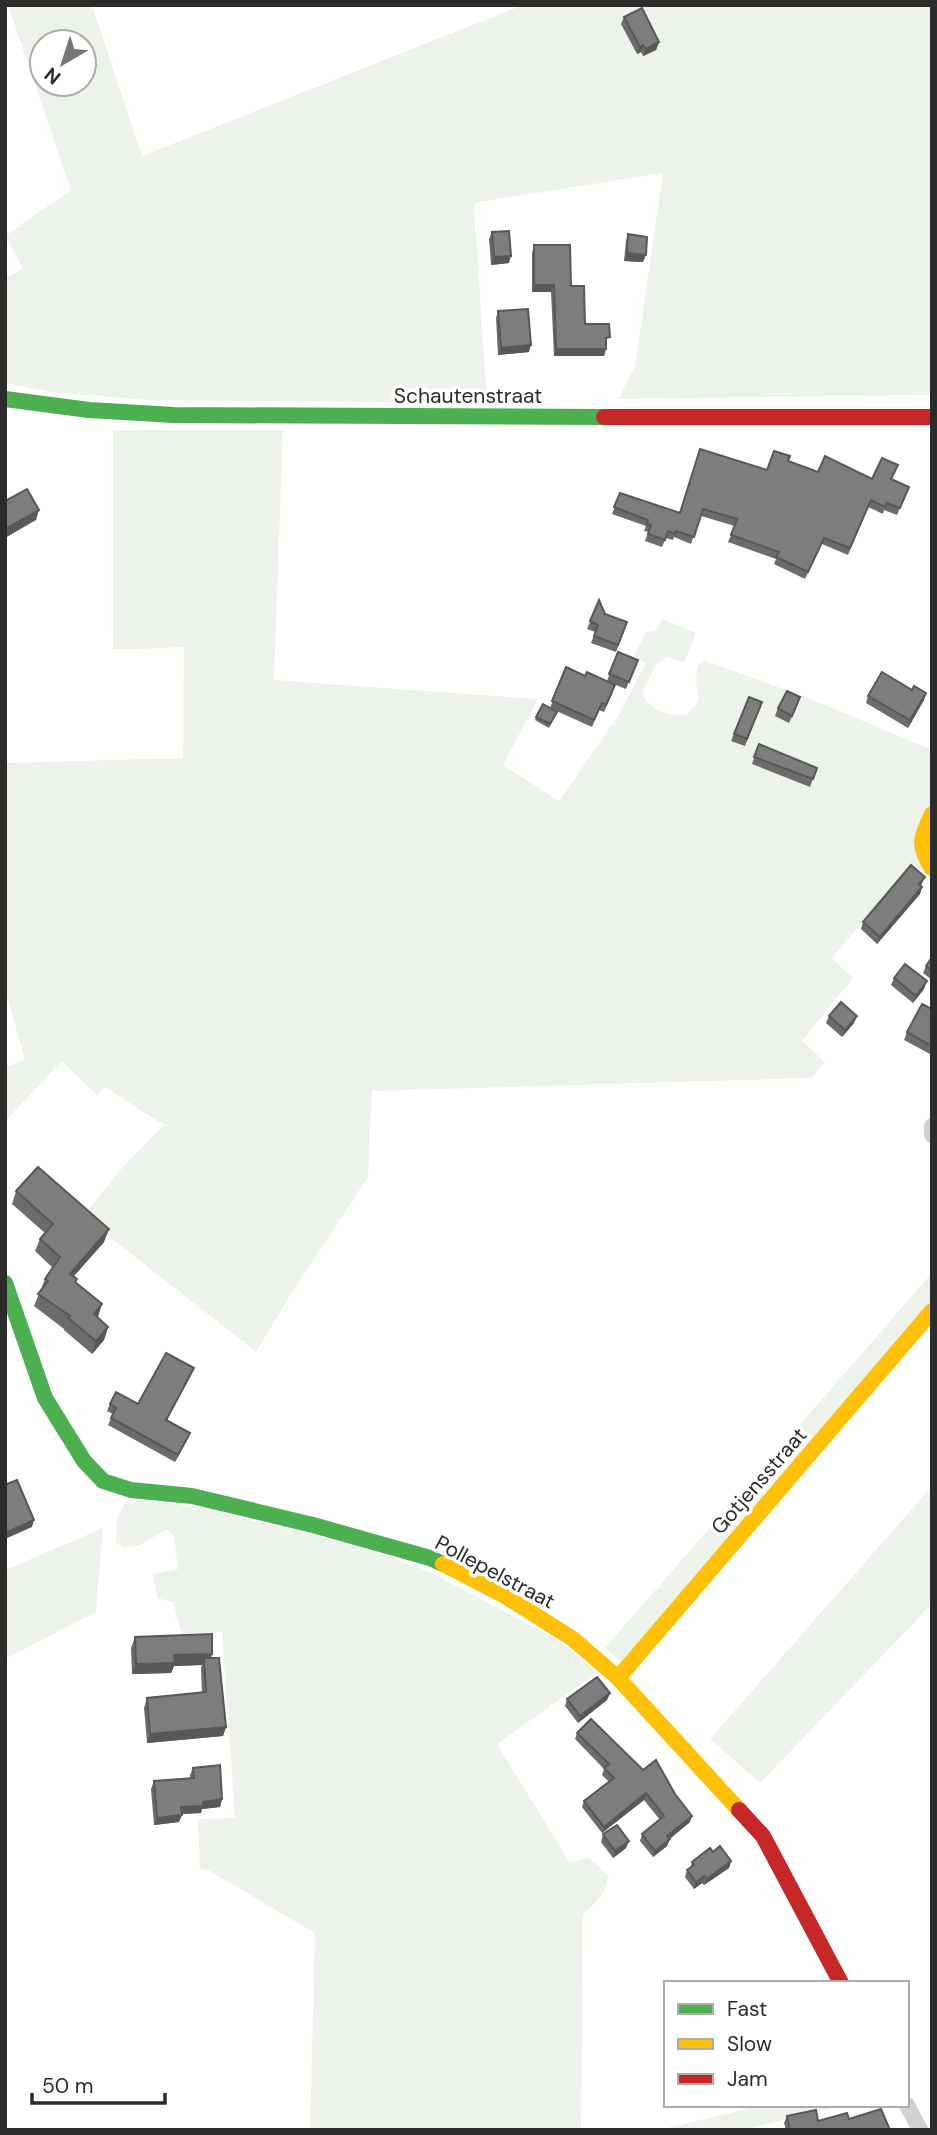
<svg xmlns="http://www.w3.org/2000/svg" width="937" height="2135" font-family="'DM Sans',sans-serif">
<rect width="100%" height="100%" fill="#fff"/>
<g fill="#edf2eb" fill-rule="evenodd">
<path d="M8,5H92L142,156L523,5H932V395L618,399L635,366L663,173L474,203L487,403L146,400L50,392L5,383V279L23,268L5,236L71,190ZM42,42H84V84H42Z"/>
<path d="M113,430H283L274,680L538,699L503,765L559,801L618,716L646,663L634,656L646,632L657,630L662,619L696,633L684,663L668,657L656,665L642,693C651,712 668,717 688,714L699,699L696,682L697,666L704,660L808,698L932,750V879L912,865L832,958L853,978L802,1041L825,1062L811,1078L372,1091L368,1177L289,1297L256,1352L83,1216L123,1167L164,1125L105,1087L97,1095L62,1061L5,1121V1067L25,1060L5,989V763L183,758L184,647L113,650Z"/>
<path d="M932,1273V1300L622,1663L605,1648Z"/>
<path d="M932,1486V1604L760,1783L710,1739Z"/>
<path d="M126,1501H157L213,1511L362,1547L428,1571L556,1639L598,1672L497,1744L570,1863L588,1857L609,1876L603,1894L583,1915L581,2130H310L315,1933L210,1871L200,1869L198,1819L235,1818L222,1632L182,1634L173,1602L157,1598L153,1574L178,1569L174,1535L166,1529L141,1545L124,1548L116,1542L117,1518Z"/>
<path d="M103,1528L96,1612L5,1659V1570Z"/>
<path d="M765,2105H844L743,2130H658Z"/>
</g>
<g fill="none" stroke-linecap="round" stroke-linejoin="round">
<g stroke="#d1d1d1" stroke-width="16">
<path d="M932,1126V1135"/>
<path d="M907,2105L920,2130"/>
</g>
<g stroke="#4caf50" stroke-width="16">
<path d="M5,399L89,410L174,415L604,417"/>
<path d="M5,1283L45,1398L84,1461L103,1481L131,1490L192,1496L313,1525L430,1558L443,1564"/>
</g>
<g stroke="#ffc107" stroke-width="16">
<path d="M932,814C921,836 917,846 932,868"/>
<path d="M443,1564L505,1596L573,1639L618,1678L739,1810"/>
<path d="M618,1678L932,1311"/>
</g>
<g stroke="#c62828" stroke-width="16">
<path d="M604,417H932"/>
<path d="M739,1810L763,1836L841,1983"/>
</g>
</g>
<g fill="#6c6c6c">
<path d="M624,17L659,42L656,50L643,56L641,52L637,54L621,24Z"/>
<path d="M492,232L509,263L491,265L489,239Z"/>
<path d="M628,234L643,262L624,261L626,241Z"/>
<path d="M534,245L571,286L585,324L607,344L604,356H554L551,292H532V253Z"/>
<path d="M498,311L529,352L498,355L496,318Z"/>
<path d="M788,461L818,472L872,479H892L909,487L897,515L884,510L883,514L868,507L848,555L822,544L805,579L774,564L776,559L728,542L735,526L701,516L691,544L674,537L673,540L666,538L662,547L645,541L648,532L644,531L646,526L612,514L620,493L679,513Z"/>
<path d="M599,600L605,614L627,622L616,652L591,643L595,632L587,629Z"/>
<path d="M618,652L638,660L626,689L608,682L613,692L604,712L599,710L592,727L552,709L557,712L549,728L535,720L536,717L550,708L566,667L585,676L607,681Z"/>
<path d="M926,693L924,700L908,728L866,703L868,696Z"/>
<path d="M749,697L762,702L745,746L731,741Z"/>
<path d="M798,704L789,723L775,716L778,708Z"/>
<path d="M759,744L817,768L810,787L752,764Z"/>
<path d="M925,877L921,886L920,894L877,944L861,929L863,922Z"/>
<path d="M932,961V980L923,973L926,966Z"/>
<path d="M894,978L924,989L913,1003L891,985Z"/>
<path d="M932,1009V1051L930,1054L904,1040L907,1032Z"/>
<path d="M829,1016L854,1023L842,1037L826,1023Z"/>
<path d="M16,1191L104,1242L74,1276L76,1282L97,1318L108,1327L104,1340L92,1354L64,1330V1329L34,1306L45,1279L53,1268L35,1251L40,1239L45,1233L12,1204Z"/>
<path d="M191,1375L167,1420L187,1440L175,1462L108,1425L113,1414L107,1411L110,1404H138Z"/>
<path d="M135,1637L212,1654L211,1658L226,1727L223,1736L147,1743L144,1708L147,1698L202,1693L201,1668L202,1665L174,1666L171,1673L132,1674L131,1648Z"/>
<path d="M610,1693L607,1700L578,1723L565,1706L567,1699Z"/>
<path d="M577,1733L690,1822L669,1839L667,1846L653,1857L640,1841L642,1834L660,1820L644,1800L602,1833L582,1807L584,1801L609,1782L602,1775L604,1769L575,1739Z"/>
<path d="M193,1768L222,1799L220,1807L202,1809L201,1813L182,1814L179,1822L154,1825L151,1789L154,1781L190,1778V1775Z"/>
<path d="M603,1834L626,1848L613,1858L601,1842Z"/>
<path d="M713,1852L731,1861L729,1868L704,1885L702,1883L694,1889L685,1877L687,1870L690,1869L692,1862Z"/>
<path d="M787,2116L818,2121L849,2119L890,2130H786L784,2123Z"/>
</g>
<g fill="#585858">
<path d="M659,42L656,50L643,56L646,49Z"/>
<path d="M643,45L641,52L637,54L640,47Z"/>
<path d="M627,253L646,255L643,262L624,261Z"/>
<path d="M511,256L509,263L491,265L494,257Z"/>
<path d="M534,285H554L551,292H532Z"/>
<path d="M531,345L529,352L498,355L501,348Z"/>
<path d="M556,349H606L604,356H554Z"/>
<path d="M39,510L36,520L5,538V529Z"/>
<path d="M926,693L924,700L908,728L910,720Z"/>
<path d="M922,887L920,894L877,944L880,937Z"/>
<path d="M927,981L924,989L913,1003L916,996Z"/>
<path d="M857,1016L854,1023L842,1037L845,1030Z"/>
<path d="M109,1229L104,1242L65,1286L70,1274Z"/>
<path d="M102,1304L98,1317L94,1314Z"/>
<path d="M108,1327L104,1340L92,1354L96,1341Z"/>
<path d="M194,1368L191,1375L163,1427L166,1420Z"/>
<path d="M190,1433L187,1440L175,1462L178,1455Z"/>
<path d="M34,1520L32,1527L5,1539V1533Z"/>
<path d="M212,1654L208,1665L204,1658L202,1665L174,1666L171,1673L132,1674L136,1664L174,1655Z"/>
<path d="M610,1693L607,1700L578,1723L580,1716Z"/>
<path d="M226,1727L223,1736L147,1743L150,1734Z"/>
<path d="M646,1793L644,1800L602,1833L604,1827Z"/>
<path d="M222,1799L220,1807L202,1809L201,1813L179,1814L181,1807L203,1802Z"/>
<path d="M182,1815L179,1822L154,1825L157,1818Z"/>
<path d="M692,1816L690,1822L665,1843L667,1836Z"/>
<path d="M670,1839L667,1846L653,1857L655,1851Z"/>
<path d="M629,1841L626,1848L613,1858L615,1851Z"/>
<path d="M731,1861L729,1868L704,1885L707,1879Z"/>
<path d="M704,1876L702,1883L694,1889L696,1882Z"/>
</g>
<g fill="#7d7d7d" stroke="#585858" stroke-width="2">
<path d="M642,8L659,42L646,49L643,45L640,47L624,17Z"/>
<path d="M509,231L511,256L494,257L492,232Z"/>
<path d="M628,234L647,237L646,255L627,253Z"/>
<path d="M534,245H570L571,286H584L585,324H609L610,337L606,338V349H556L554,285H534Z"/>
<path d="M528,309L531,345L501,348L498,311Z"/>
<path d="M700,449L767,470L774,451L790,456L788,461L818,472L825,456L872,479L882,458L898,465L891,479L909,487L900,508L887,503L885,507L871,500L850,548L824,538L808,572L776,557L779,552L731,535L737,519L703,509L694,537L676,531L675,534L668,531L665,540L648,534L651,525L647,524L648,520L614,507L620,493L680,513Z"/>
<path d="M27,489L39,510L5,529V501Z"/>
<path d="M599,600L605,614L627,622L618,645L594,636L598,625L590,621Z"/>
<path d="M618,652L638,660L629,682L609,674Z"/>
<path d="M566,667L585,676L587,672L615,685L606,705L602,703L594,720L552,701Z"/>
<path d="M882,672L912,690L914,686L926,693L910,720L868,696Z"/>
<path d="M787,691L800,697L792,716L778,708Z"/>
<path d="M749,697L762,702L747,739L734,734Z"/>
<path d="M543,704L557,712L550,724L536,717Z"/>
<path d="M759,744L817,768L813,779L754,757Z"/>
<path d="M911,865L925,877L919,884L922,887L880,937L863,922Z"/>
<path d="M930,960L932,961V971L926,966Z"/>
<path d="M905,964L927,981L916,996L894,978Z"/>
<path d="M841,1002L857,1016L845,1030L829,1016Z"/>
<path d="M922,1004L932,1009V1046L907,1032Z"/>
<path d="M38,1167L109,1229L70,1274L77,1279L75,1282L102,1304L94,1314L108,1327L96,1341L68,1318L70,1316L38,1294L48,1281L45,1279L60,1257L40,1239L53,1224L16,1191Z"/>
<path d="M166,1353L194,1368L166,1420L190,1433L178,1455L111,1418L116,1408L110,1404L116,1392L138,1404Z"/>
<path d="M17,1480L34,1520L5,1533V1481L7,1484Z"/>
<path d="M212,1634V1654L174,1655L175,1663L136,1664L135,1637Z"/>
<path d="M204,1658H219L226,1727L150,1734L147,1698L206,1692Z"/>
<path d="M597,1677L610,1693L580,1716L567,1699Z"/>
<path d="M591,1719L643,1770L656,1760L675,1794L692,1816L667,1836L670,1839L655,1851L642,1834L664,1816L646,1793L604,1827L584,1801L614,1778L604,1768L609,1764L577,1733Z"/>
<path d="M220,1765L222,1799L203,1802V1806L181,1807L182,1815L157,1818L154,1781L194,1778L193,1768Z"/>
<path d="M617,1825L629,1841L615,1851L603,1834Z"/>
<path d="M720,1846L731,1861L707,1879L704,1876L696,1882L687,1870L694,1865L692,1862L710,1848L713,1852Z"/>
<path d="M881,2109L890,2130H790L787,2116L816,2110L818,2121L847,2113L849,2119Z"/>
</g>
<g text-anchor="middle" stroke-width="7" stroke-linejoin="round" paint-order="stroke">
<g font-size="21" fill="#2c2c2c" stroke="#fff">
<text x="468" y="403">Schautenstraat</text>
<text transform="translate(759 1481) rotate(-49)" y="7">Gotjensstraat</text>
<text transform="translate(495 1572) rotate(28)" y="7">Pollepelstraat</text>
</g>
</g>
<rect width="937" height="2135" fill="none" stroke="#2c2c2c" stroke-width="14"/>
<rect x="664" y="1981" width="245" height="126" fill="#ffffff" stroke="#ababab" stroke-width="2"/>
<rect x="678" y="2004" width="35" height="10" fill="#4caf50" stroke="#ababab" stroke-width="2"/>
<text x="727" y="2016" font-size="21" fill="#2c2c2c">Fast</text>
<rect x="678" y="2039" width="35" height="10" fill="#ffc107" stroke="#ababab" stroke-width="2"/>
<text x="727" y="2051" font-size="21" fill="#2c2c2c">Slow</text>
<rect x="678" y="2074" width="35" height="10" fill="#c62828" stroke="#ababab" stroke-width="2"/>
<text x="727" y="2086" font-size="21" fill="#2c2c2c">Jam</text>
<g transform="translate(63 63) rotate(219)"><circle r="33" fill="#ffffff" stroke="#ababab" stroke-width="2"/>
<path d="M0-5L12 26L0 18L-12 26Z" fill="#767676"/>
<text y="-10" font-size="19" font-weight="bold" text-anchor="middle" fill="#2c2c2c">N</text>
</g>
<path d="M32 2093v10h133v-10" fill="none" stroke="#2c2c2c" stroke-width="3.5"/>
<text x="42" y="2093" font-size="21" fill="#2c2c2c" stroke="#ffffff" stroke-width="5" paint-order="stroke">50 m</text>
</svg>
